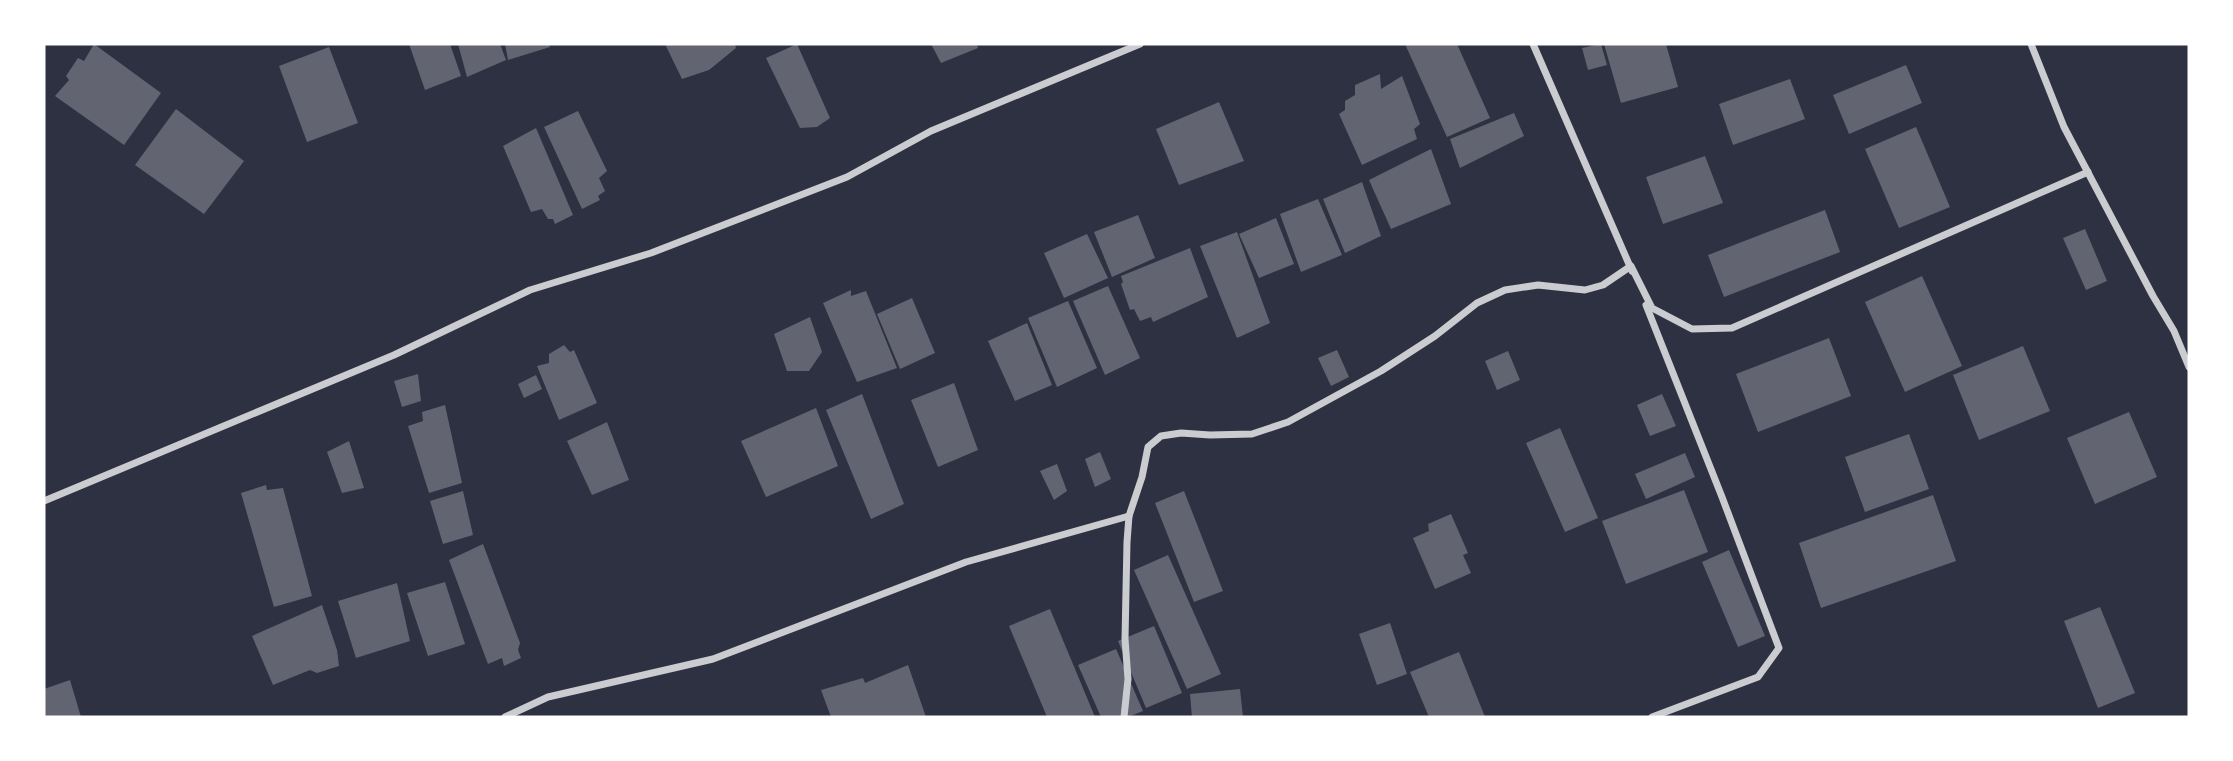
<svg xmlns="http://www.w3.org/2000/svg" width="2233" height="761" font-family="'Zilla Slab',serif">
<rect width="100%" height="100%" fill="#2d3142"/>
<g fill="#626471">
<path d="M94,44L161,93L124,145L55,96L69,80L66,76L78,58L84,61Z"/>
<path d="M409,44H450L461,76L425,90Z"/>
<path d="M458,44H500L506,60L467,77Z"/>
<path d="M505,44H549L550,47L508,60Z"/>
<path d="M665,44H735L736,48L709,70L682,79Z"/>
<path d="M797,44L830,118L817,127L800,128L766,58Z"/>
<path d="M931,44H977L978,48L941,63Z"/>
<path d="M1405,44H1457L1490,118L1447,137Z"/>
<path d="M1601,44L1607,65L1588,70L1582,48Z"/>
<path d="M1604,44H1666L1678,87L1621,103Z"/>
<path d="M329,47L358,123L307,142L279,66Z"/>
<path d="M1906,65L1922,103L1849,134L1833,95Z"/>
<path d="M1380,74L1381,89L1402,76L1420,124L1414,129L1417,139L1362,165L1339,114L1345,110V101L1355,95V85Z"/>
<path d="M1790,79L1805,119L1733,145L1719,104Z"/>
<path d="M1219,102L1244,161L1179,185L1156,129Z"/>
<path d="M176,109L244,161L204,214L135,165Z"/>
<path d="M578,111L607,171L599,178L605,191L598,196L600,200L582,209L544,127Z"/>
<path d="M1514,113L1524,136L1460,168L1450,139Z"/>
<path d="M1916,127L1950,207L1899,228L1865,149Z"/>
<path d="M536,128L573,215L555,224L553,219H548L542,209L531,212L503,146Z"/>
<path d="M1431,149L1451,204L1391,229L1369,180Z"/>
<path d="M1705,156L1723,203L1663,224L1646,177Z"/>
<path d="M1362,182L1381,236L1345,253L1323,199Z"/>
<path d="M1318,199L1342,255L1301,272L1280,214Z"/>
<path d="M1825,210L1840,252L1724,297L1708,255Z"/>
<path d="M1138,215L1155,258L1112,277L1094,232Z"/>
<path d="M1276,218L1294,264L1259,278L1239,234Z"/>
<path d="M2085,229L2107,281L2086,290L2063,238Z"/>
<path d="M1237,232L1270,323L1237,338L1200,246Z"/>
<path d="M1087,234L1108,278L1064,298L1044,253Z"/>
<path d="M1190,248L1208,297L1153,322L1151,317L1140,321L1134,309L1130,310L1121,284L1123,282L1121,276Z"/>
<path d="M1922,276L1962,366L1905,392L1865,302Z"/>
<path d="M1108,286L1140,358L1105,375L1073,301Z"/>
<path d="M851,290V296L866,291L897,368L857,382L823,303Z"/>
<path d="M912,298L935,353L900,369L877,314Z"/>
<path d="M1068,301L1097,368L1057,387L1028,318Z"/>
<path d="M810,317L822,352L809,371H787L774,334Z"/>
<path d="M1027,323L1052,385L1015,401L988,341Z"/>
<path d="M1829,338L1851,396L1758,432L1736,374Z"/>
<path d="M564,345L570,352L574,350L597,403L559,420L537,366L549,363V354Z"/>
<path d="M2023,346L2050,411L1979,440L1953,375Z"/>
<path d="M1337,350L1349,377L1331,386L1318,358Z"/>
<path d="M1508,351L1520,380L1497,390L1485,361Z"/>
<path d="M418,374L421,401L402,407L394,381Z"/>
<path d="M536,375L542,389L524,398L518,384Z"/>
<path d="M954,383L978,450L938,467L911,400Z"/>
<path d="M862,394L904,504L871,519L826,410Z"/>
<path d="M1662,394L1676,426L1650,436L1637,405Z"/>
<path d="M445,405L462,483L429,493L408,426L423,421L422,412Z"/>
<path d="M816,408L838,466L766,497L741,441Z"/>
<path d="M2129,412L2157,477L2095,504L2067,438Z"/>
<path d="M607,422L629,480L592,495L567,441Z"/>
<path d="M1560,428L1598,518L1565,532L1526,443Z"/>
<path d="M1909,434L1929,489L1865,512L1845,457Z"/>
<path d="M349,441L364,488L342,493L327,452Z"/>
<path d="M1100,452L1111,479L1095,487L1085,459Z"/>
<path d="M1685,453L1695,477L1646,499L1635,474Z"/>
<path d="M1057,464L1067,491L1054,500L1040,471Z"/>
<path d="M266,485L267,490L283,488L312,596L274,607L241,493Z"/>
<path d="M1684,490L1708,552L1626,584L1602,521Z"/>
<path d="M463,491L473,535L443,544L430,501Z"/>
<path d="M1184,491L1223,591L1194,602L1155,503Z"/>
<path d="M1933,495L1956,561L1821,608L1799,543Z"/>
<path d="M1451,514L1468,553L1463,555L1471,573L1435,589L1413,538L1429,531L1428,524Z"/>
<path d="M483,544L520,643L518,650L521,658L504,666L502,658L488,664L449,560Z"/>
<path d="M1729,550L1765,636L1738,647L1702,562Z"/>
<path d="M1168,555L1221,674L1187,689L1134,570Z"/>
<path d="M445,582L465,644L428,656L407,593Z"/>
<path d="M397,583L410,641L356,658L338,601Z"/>
<path d="M322,605L337,650L339,666L317,673L310,670L273,685L252,636Z"/>
<path d="M2100,607L2135,693L2098,708L2064,621Z"/>
<path d="M1050,609L1095,717H1047L1009,626Z"/>
<path d="M1390,623L1407,674L1377,685L1359,634Z"/>
<path d="M1154,626L1182,693L1146,708L1118,641Z"/>
<path d="M1116,649L1143,711L1128,717H1101L1078,665Z"/>
<path d="M1459,652L1485,717H1429L1410,672Z"/>
<path d="M908,665L926,717H831L821,690L863,678L865,683Z"/>
<path d="M70,680L81,717H44V689Z"/>
<path d="M1240,689L1243,717H1192L1190,694Z"/>
</g>
<g fill="none" stroke-linecap="round" stroke-linejoin="round">
<g stroke="#caccd0" stroke-width="7">
<path d="M1533,44L1632,271"/>
<path d="M2031,44L2064,127L2153,296L2174,331L2189,367"/>
<path d="M1646,305L1722,497L1779,648L1758,677L1652,717"/>
<path d="M44,501L394,355L530,290L651,253L847,177L931,131L1140,44"/>
<path d="M505,717L548,697L713,659L966,562L1129,516"/>
<path d="M1124,717L1128,679L1125,639L1127,542L1129,516L1142,477L1148,447L1161,436L1181,433L1210,435L1252,434L1288,422L1381,371L1435,336L1477,303L1505,290L1538,285L1585,290L1603,285L1631,266L1652,308L1692,329L1732,328L2088,172"/>
</g>
</g>
<rect width="2233" height="761" fill="none" stroke="#ffffff" stroke-width="91"/>
</svg>
